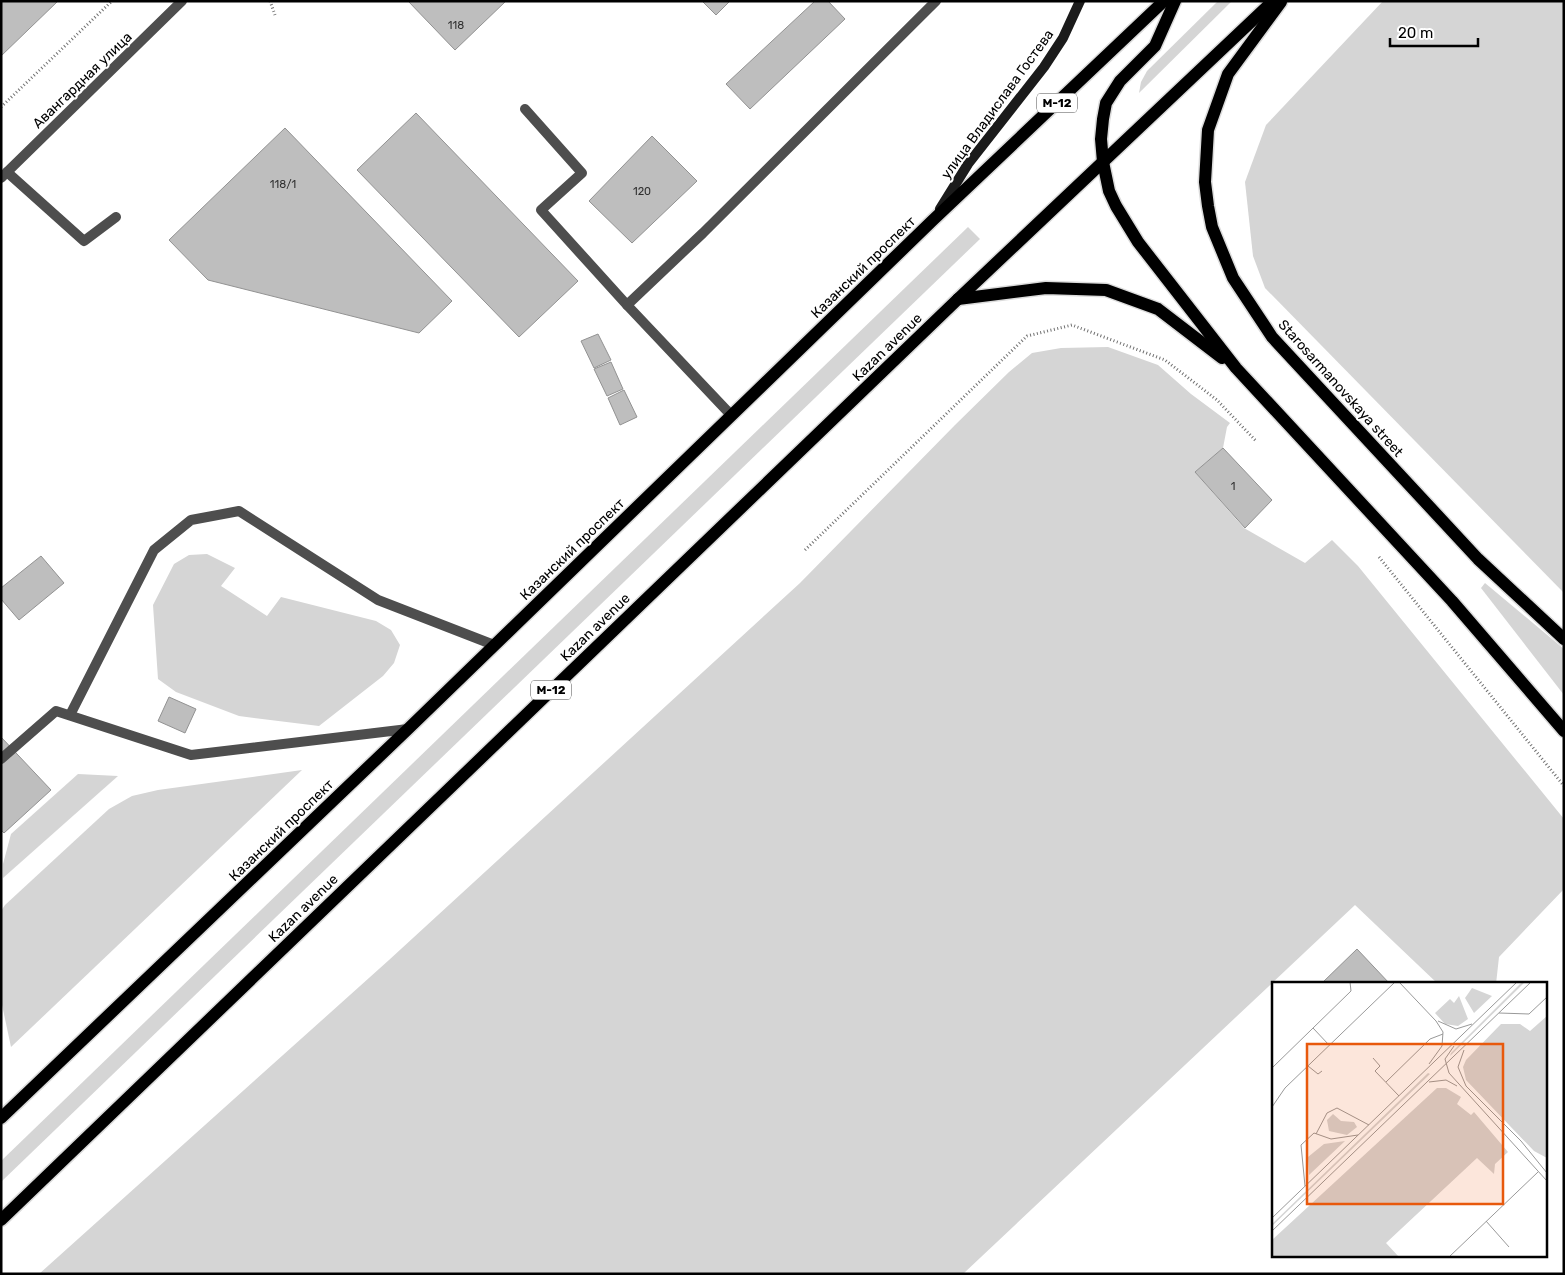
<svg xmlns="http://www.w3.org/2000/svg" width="1565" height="1275" font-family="Rubik,sans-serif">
<rect width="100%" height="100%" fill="#fff"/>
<g fill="#d5d5d5">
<path d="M1218,1H1232L1139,93L1141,82L1147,71Z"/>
<path d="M1383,1H1564V593L1265,288L1253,256L1245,182L1266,125Z"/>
<path d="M968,227L980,239L1,1182V1161Z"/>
<path d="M1108,347L1158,365L1191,394L1230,423L1227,427L1223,448L1195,472L1244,528L1305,563L1332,540L1358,566L1564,819V889L1499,957L1496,984H1438L1355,905L963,1274H39L389,960L800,583L955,425L1009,372L1032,353L1061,348Z"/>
<path d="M207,554L235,568L221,586L267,616L281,597L376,621L391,630L400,645L394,663L383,676L319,726L239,716L176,692L158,679L153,605L174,564L189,555Z"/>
<path d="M1485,583L1564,649V695L1481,588Z"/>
<path d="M302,770L11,1047L1,1000V911L5,905L109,809L132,796L158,790Z"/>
<path d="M78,774L118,776L3,878V864L11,834Z"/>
</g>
<g fill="#bebebe" stroke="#929292">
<path d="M1,1H58L1,56Z"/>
<path d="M408,1H506L455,50Z"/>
<path d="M702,1H730L716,15Z"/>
<path d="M815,1H828L845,19L750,109L726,84Z"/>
<path d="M416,113L578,281L519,337L357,170Z"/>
<path d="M285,128L452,301L419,333L208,280L169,240Z"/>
<path d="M652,136L697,181L632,243L589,201Z"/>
<path d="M598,334L611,360L594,368L581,341Z"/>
<path d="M611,362L623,389L607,396L594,369Z"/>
<path d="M624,390L637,417L620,425L608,398Z"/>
<path d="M1223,448L1272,500L1245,528L1195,472Z"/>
<path d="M41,556L64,583L19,620L1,599V588Z"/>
<path d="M169,697L196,709L185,733L158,721Z"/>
<path d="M1,737L51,790L4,833L1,830Z"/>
<path d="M1357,949L1390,984H1321Z"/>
</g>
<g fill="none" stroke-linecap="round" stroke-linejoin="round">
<defs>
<g id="primary">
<path d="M1175,1L1155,46L1120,81L1106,103L1103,119L1101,139L1103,162L1109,191L1116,206L1138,242L1236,368L1452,601L1564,731"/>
<path d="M1281,2L1228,74L1208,130L1205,182L1208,206L1212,227L1233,278L1272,337L1478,559L1564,639"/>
<path d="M958,299L1046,288L1106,290L1158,309L1222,358"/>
<path d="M1,1118L408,729L933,220L1164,1"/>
<path d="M1,1220L958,299L1273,1"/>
</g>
</defs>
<use href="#primary" stroke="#dbdbdb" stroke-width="15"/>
<g stroke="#707070" stroke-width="3" stroke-dasharray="1 2.5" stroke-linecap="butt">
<path d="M270,1L275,15"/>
<path d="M1,107L112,1"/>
<path d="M805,550L1027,336L1072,325L1165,360L1217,400L1256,441"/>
<path d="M1379,557L1564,786"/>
</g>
<g stroke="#4e4e4e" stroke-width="10">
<path d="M525,109L582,173L541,210L627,305L731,415"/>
<path d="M7,172L84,241L116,217"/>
<path d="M627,305L703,233L936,1"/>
<path d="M70,715L154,550L191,520L239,511L378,600L494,645"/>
<path d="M1,759L56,711L191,755L408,729"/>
</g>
<path stroke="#4e4e4e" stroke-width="10" d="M1,178L182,1"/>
<path stroke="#1b1b1b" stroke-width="10" d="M940,209L968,164L1044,67L1063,38L1080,1"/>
<use href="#primary" stroke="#000" stroke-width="12"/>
</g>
<g text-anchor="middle" stroke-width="4" stroke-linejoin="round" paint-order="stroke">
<g font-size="11" fill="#303030">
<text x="456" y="29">118</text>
<text x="283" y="188">118/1</text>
<text x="642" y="195">120</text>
<text x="1233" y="490">1</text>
</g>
<g fill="#fff" stroke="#4c4c4c" stroke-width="1">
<rect x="1037" y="93.5" width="40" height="19" rx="4"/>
<rect x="531" y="680.5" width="40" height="19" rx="4"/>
</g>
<g font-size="12" font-weight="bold" fill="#000">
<text x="1057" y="107">М-12</text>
<text x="551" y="694">М-12</text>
</g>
<g font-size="14" fill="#000" stroke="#fff">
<text transform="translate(82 80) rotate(-44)" y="5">Авангардная улица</text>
<text transform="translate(997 104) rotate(-54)" y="5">улица Владислава Гостева</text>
<text transform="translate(863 267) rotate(-44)" y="5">Казанский проспект</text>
<text transform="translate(887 347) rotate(-44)" y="5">Kazan avenue</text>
<text transform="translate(1341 388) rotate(48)" y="5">Starosarmanovskaya street</text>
<text transform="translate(572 549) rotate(-44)" y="5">Казанский проспект</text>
<text transform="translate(595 627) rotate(-44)" y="5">Kazan avenue</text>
<text transform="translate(281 830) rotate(-44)" y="5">Казанский проспект</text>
<text transform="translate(303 908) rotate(-44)" y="5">Kazan avenue</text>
</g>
</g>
<g transform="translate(1272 982)">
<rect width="275" height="275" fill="#fff"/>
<path d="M250,0H253L178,74L179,71ZM200,6L220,14L202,31L193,16ZM187,14L196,37L186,44L173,42L163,31L178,17L182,21ZM275,34V176L262,169L194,98L191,85L194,78L229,42H248L258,49ZM156,91L158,92L0,244V242ZM165,106H174L189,115L185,122L199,133L202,130L236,170L223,182L222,192L205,176L114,261L127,275H0V258ZM61,132L69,139L82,140L85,145L75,153L57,149L55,138ZM73,159L37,193L36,175L52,162Z" fill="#d5d5d5"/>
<path fill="none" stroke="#999" stroke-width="1" d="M127,0L164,39L171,50L170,64L157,82M227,31L257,32L275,15M166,39L184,47L200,42M41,46L57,63M182,64L173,77L177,91L275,199M192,68L186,85L194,104L249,159L275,191M101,76L108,84L103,89L127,114M36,84L46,92L50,89M0,86L79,9L78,0M114,100L158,57L171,52M157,100L174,98L185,104M0,125L13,106L123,0M44,152L55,131L65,126L97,143M33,204L29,163L42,151L59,157L86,153M0,236L245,0M214,239L237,265M0,249L259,0M177,275L266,190"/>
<path fill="#e8590c" fill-opacity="0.15" stroke="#e8590c" stroke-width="2.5" d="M35,62H231V222H35Z"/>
<rect width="275" height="275" fill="none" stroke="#000" stroke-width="2.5"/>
</g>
<rect width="1565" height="1275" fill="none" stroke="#000000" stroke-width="5"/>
<path d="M1390 38v8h88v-8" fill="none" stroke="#000000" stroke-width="2.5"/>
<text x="1398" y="38" font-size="15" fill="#000000" stroke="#ffffff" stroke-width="4" paint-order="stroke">20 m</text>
</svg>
